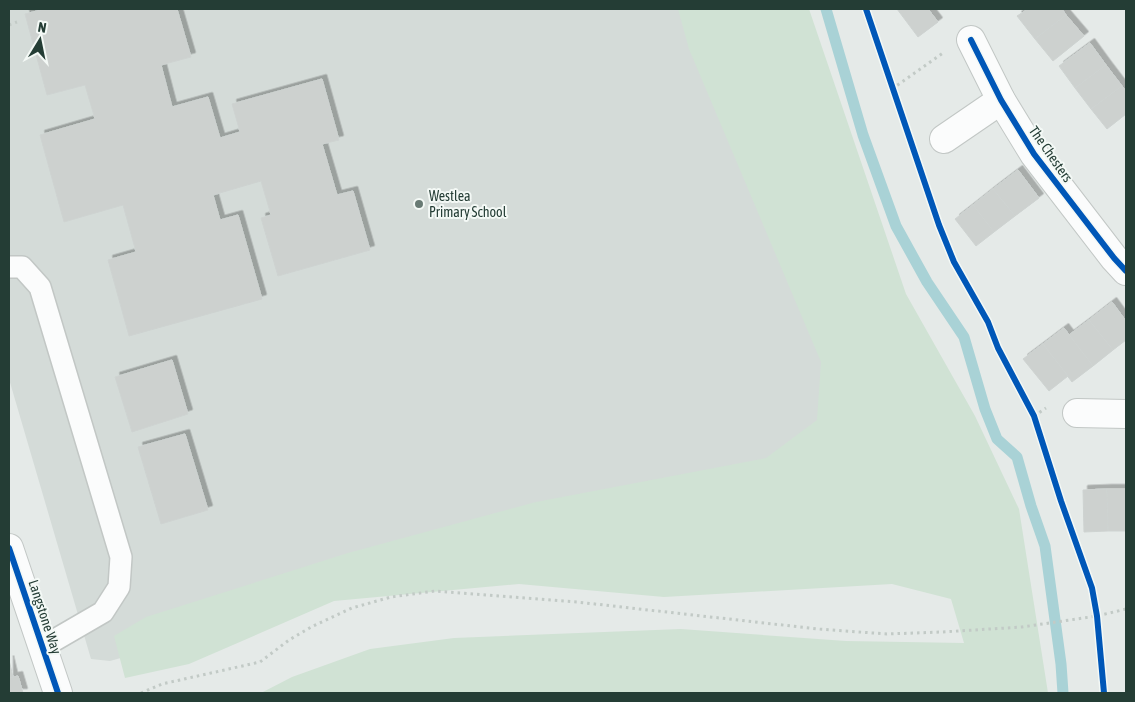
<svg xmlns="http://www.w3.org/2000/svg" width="1135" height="702" font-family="'Asap Condensed',sans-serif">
<defs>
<filter id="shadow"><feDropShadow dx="4.5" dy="-4.5" stdDeviation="0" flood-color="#0004"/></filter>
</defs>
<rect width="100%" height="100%" fill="#e5eae8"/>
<path fill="#d4dbd8" d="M9,9H767L931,533L439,568L110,661L91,659L9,379Z"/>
<path fill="#d0e2d4" d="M678,9H809L906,294L975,416L1019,509L1048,693H261L292,677L370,649L454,638L681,629L846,641L964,643L951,599L892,584L664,597L519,584L334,601L189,664L125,678L114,636L146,617L348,553L536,502L766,458L817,420L821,362L689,49Z"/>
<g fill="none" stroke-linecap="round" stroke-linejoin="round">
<path stroke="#a9d2d6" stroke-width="11" d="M826,9L863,135L896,226L927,282L964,337L985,409L997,439L1017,457L1031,506L1045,546L1061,664L1063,693"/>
</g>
<g fill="#cdd1cf" stroke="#ced3d1" filter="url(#shadow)">
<path d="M44,9H177L191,57L161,65L172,107L208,97L220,138L240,132L232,104L322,79L339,140L322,144L337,195L353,191L370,250L278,276L261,218L271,215L261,181L213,195L220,220L238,215L262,299L129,336L108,260L136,252L123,205L64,222L40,135L95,119L85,85L47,95L25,14Z"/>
<path d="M897,9H928L938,22L918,37Z"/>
<path d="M1028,9H1062L1066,15L1035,39L1017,16Z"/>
<path d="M1066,15L1084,36L1053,61L1035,39Z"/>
<path d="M1090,43L1106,65L1075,88L1059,66Z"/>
<path d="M1106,65L1122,86L1091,109L1075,88Z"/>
<path d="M1122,86L1126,91V114L1107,129L1091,109Z"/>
<path d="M1018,170L1039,198L1015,216L993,189Z"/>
<path d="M993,189L1015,216L994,232L973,205Z"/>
<path d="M973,205L994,232L976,246L955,219Z"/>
<path d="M1112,302L1126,321V340L1113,350L1089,320Z"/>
<path d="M1089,320L1113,350L1093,366L1069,335Z"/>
<path d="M1064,328L1093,366L1072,382L1043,344Z"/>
<path d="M1043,344L1068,376L1049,391L1023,359Z"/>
<path d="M172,360L188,414L132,432L115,377Z"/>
<path d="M185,434L208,510L161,524L138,447Z"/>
<path d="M1107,489L1108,531L1084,532L1083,490Z"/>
<path d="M1107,489H1126V531H1108Z"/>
<path d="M9,660L13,677L9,678Z"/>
<path d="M18,676L23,693H9V678Z"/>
</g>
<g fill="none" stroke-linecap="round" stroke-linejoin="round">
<defs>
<path id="lane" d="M9,267H22L40,287L121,557L119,587L103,612L41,648"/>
<g id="street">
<path d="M971,40L1001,100L1034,154L1114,258L1126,271"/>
<path d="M944,139L1001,100"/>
<path d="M1077,413L1126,414"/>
<path d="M9,548L58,693"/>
</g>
</defs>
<use href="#lane" stroke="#c2c7c5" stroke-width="24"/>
<use href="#street" stroke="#c2c7c5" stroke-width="30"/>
<g stroke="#c2cac6" stroke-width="3" stroke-dasharray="2.5 4" stroke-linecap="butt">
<path d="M9,25L17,22"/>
<path d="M892,89L943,53"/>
<path d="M1034,416L1046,408"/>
<path d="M141,693L162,684L260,662L289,640L313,626L352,608L391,597L435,591L577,602L818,629L887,634L942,632L1022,627L1097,616L1126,609"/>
</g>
<use href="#lane" stroke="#fbfcfc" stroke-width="21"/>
<use href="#street" stroke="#fbfcfc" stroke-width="28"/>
<defs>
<g id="cycleway">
<path d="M866,9L939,225L954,262L988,322L998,348L1034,416L1061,501L1092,588L1097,616L1104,693"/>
<path d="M971,40L1001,100L1034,154L1114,258L1126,271"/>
<path d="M9,548L58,693"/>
</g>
</defs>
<use href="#cycleway" stroke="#f4f9f6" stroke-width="9"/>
<use href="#cycleway" stroke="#0057b8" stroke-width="6"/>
</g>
<circle fill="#687a74" stroke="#f4f9f6" stroke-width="2" cx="419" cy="204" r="5"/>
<g text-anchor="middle" stroke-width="4" stroke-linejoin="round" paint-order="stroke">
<g font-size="14" fill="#243d35" stroke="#f4f9f6">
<text transform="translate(1051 154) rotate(55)" y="5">The Chesters</text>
<text transform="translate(45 617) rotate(72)" y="5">Langstone Way</text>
</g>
<g font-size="14" fill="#243d35" stroke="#f4f9f6" text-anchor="start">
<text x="429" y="201">Westlea<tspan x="429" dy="16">Primary School</tspan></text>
</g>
</g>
<rect width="1135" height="702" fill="none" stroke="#243d35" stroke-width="20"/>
<g transform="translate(40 40) rotate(10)" stroke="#f4f9f6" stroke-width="4" paint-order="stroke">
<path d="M0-4L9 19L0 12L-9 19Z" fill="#243d35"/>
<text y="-8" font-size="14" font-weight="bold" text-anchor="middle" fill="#243d35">N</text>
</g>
</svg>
